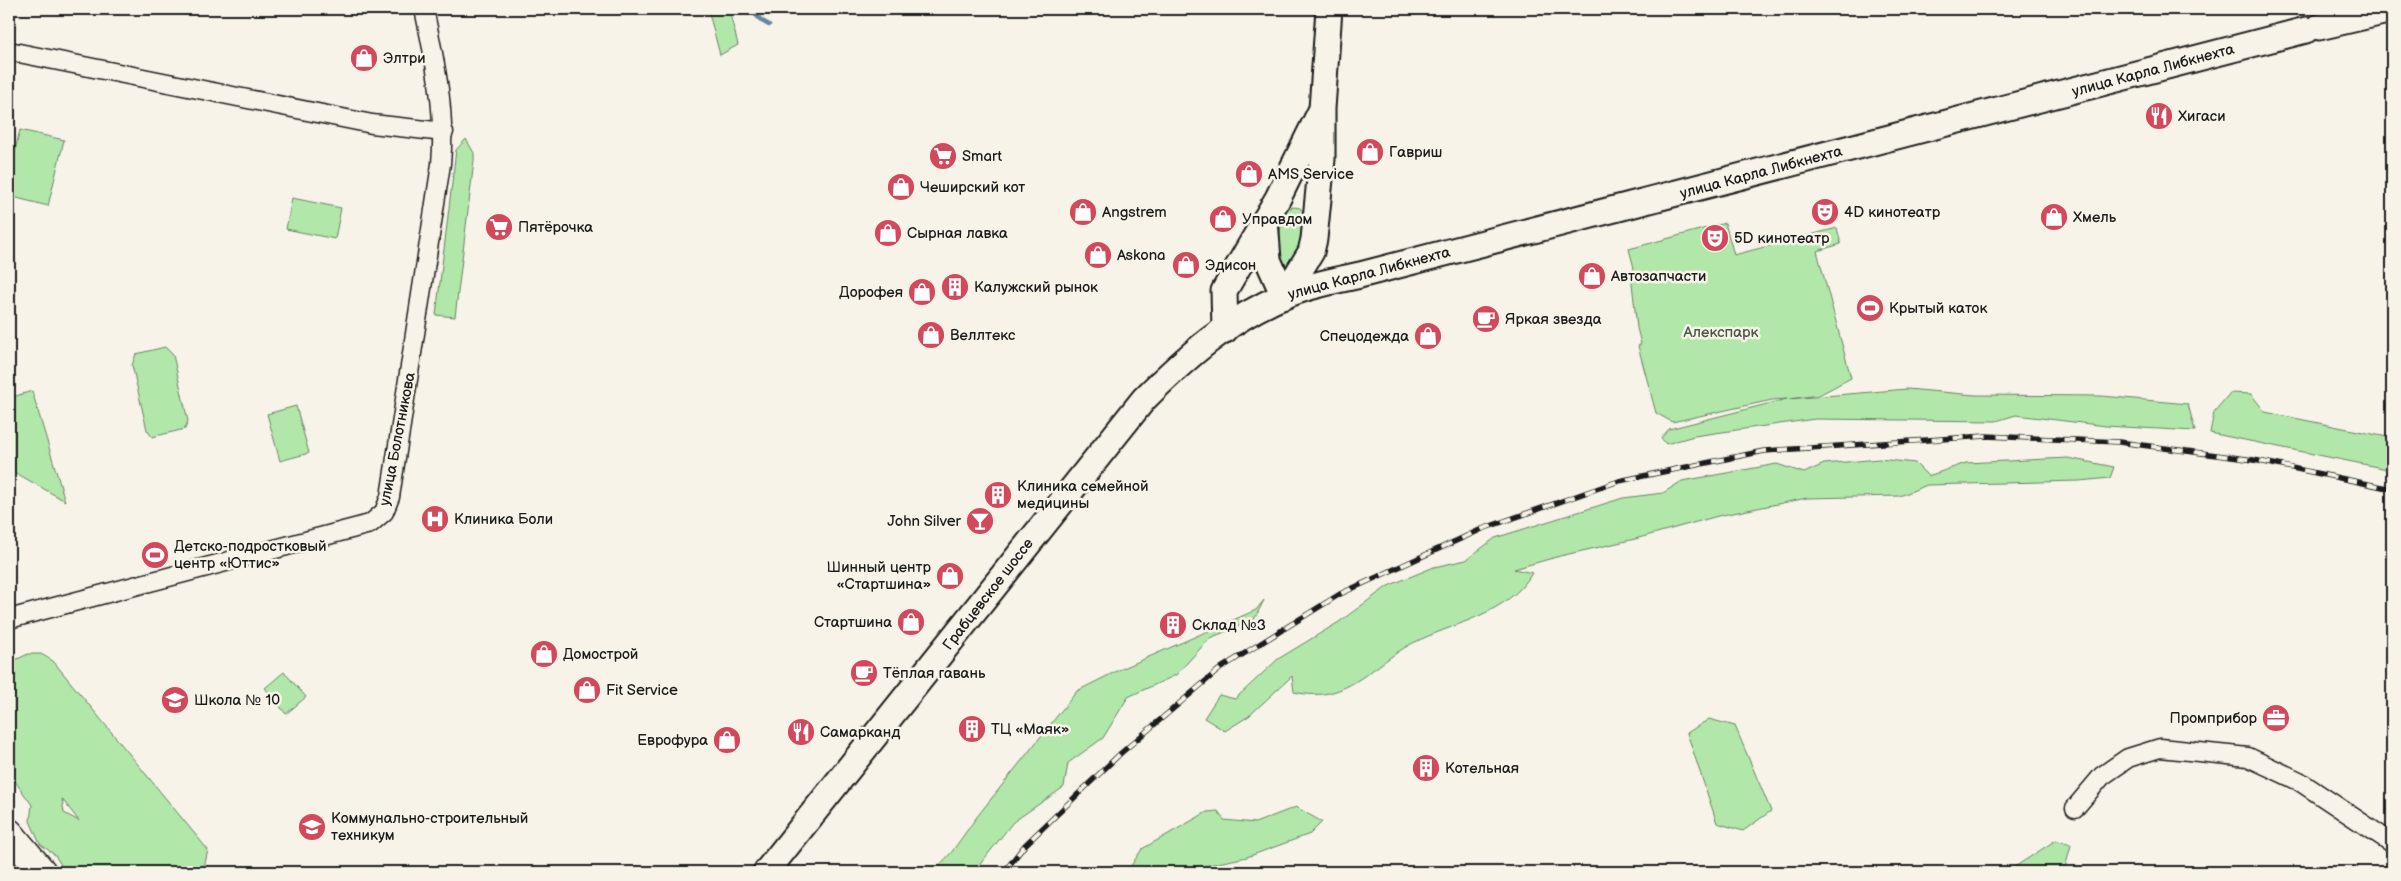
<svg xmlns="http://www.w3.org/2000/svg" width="2401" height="881" font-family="'Balsamiq Sans',sans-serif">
<rect width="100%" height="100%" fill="#f7f3e8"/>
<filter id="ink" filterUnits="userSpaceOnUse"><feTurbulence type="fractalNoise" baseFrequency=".02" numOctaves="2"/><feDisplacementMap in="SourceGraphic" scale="10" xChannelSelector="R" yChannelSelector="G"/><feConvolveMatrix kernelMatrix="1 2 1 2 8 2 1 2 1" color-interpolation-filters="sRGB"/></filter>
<g filter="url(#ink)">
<g fill="#b2e7aa" stroke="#678263" fill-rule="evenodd">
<path d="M708,9H729L738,45L720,55Z"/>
<path d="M20,130L64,140L48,206L9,196V175Z"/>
<path d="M466,139L474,153V161L455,317L436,315L456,150Z"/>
<path d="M292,198L341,208L335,239L286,229Z"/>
<path d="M1294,207L1300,208L1305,214L1302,251L1289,267L1284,268L1278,256L1282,215L1289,208Z"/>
<path d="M1725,223L1734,255L1837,228L1841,244L1817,251L1851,378L1819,395L1789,399L1907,389L1975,395L2102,396L2188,404L2195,431L2106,426L2016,415L1996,421L1815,419L1694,436L1666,444L1661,438L1669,429L1787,399L1772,400L1672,422L1656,413L1638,346L1641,344L1637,328L1631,274L1634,268L1629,249Z"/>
<path d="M165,347L173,355L188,421L185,429L152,437L147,430L132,365L136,354Z"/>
<path d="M32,391L65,501L9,469V398Z"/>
<path d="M2230,393L2251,394L2265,412L2392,438V470L2210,433L2214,412Z"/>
<path d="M296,406L309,453L280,461L267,414Z"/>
<path d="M2068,458L2114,467L2110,478L2079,481L1927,485L1900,496L1807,498L1718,516L1635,539L1560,556L1514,569L1532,573C1509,614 1453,623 1413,643C1389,655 1361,683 1336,691C1322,696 1307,695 1294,692L1292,676L1249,716L1225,731L1204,718L1219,695L1235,699L1278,659L1339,622L1388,586L1434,567L1466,560L1495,538L1623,498L1663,493L1682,481L1777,464L1804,473L1824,464L1879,459L1915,463L1928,476L1966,463Z"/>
<path d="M1264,600L1254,620L1210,638L1176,675L1128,697L1103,738L1068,763L1064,787L1013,822L974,872H933L951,853L976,818L1077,691L1119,670L1256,610Z"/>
<path d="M28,654H41L53,661L208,850L203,872H65L55,855L40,844L30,821L32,805L9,773V663ZM62,799L79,821L64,813Z"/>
<path d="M284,672L306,697L286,714L265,688Z"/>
<path d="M1709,719L1735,726L1771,811L1743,831L1717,823L1687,733Z"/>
<path d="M1296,807L1322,822L1310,834L1247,857L1175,872H1127L1142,849L1207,812L1218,811L1224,820L1255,823Z"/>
<path d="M2056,840L2071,845L2064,872H2007Z"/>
</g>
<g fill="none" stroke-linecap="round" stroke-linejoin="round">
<path stroke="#69849f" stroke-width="4.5" d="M750,9L762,21L769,25"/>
<defs>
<g id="street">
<path d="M9,51L372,124L444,132"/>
<path d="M9,619L370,524L384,512L390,497L441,164C446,110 435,61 424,9"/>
<path d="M2075,808L2102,776L2128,758L2160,748L2248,757L2299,781L2392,843"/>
</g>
<g id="secondary">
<path d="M2319,27L2392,10"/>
<path d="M1265,220L1268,260L1284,296"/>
<path d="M1284,296L1311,252L1314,239L1322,159V109L1329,9"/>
<path d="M1225,330L1224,291L1278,198L1320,113"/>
<path d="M766,872L1144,399C1185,358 1231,317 1286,295C1310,285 1334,281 1360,275L2306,30"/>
</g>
<path id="primary" d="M9,833L42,872"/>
</defs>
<use href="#street" stroke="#1c1c1c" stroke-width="21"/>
<use href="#secondary" stroke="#1c1c1c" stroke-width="29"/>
<use href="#primary" stroke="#1c1c1c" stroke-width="31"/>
<use href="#street" stroke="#f7f3e8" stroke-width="18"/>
<use href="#secondary" stroke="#f7f3e8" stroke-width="25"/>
<use href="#primary" stroke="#f7f3e8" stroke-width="28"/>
<defs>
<path id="rail" d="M1004,872L1025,845L1121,753L1221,668L1340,594L1482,529L1619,481L1764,451L1986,436L2119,442L2254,460L2392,489"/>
</defs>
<use href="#rail" stroke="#1c1c1c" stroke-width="5.5"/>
<use href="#rail" stroke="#f7f3e8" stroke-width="4" stroke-dasharray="11" stroke-linecap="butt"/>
</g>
</g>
<defs>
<symbol id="shop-disc" viewBox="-11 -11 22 22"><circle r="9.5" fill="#d1495b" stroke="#f7f3e8"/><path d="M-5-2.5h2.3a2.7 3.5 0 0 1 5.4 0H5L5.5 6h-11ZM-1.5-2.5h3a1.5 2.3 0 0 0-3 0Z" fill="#fff"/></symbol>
<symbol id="restaurant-disc" viewBox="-11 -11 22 22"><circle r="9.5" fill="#d1495b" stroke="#f7f3e8"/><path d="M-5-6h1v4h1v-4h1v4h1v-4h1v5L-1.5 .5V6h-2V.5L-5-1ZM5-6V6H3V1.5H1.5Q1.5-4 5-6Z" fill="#fff"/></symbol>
<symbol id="supermarket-disc" viewBox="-11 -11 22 22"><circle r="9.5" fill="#d1495b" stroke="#f7f3e8"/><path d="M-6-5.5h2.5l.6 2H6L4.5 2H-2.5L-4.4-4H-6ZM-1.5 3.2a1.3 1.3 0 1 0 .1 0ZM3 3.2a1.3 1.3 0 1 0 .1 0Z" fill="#fff"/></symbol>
<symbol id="theatre-disc" viewBox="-11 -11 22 22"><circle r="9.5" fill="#d1495b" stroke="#f7f3e8"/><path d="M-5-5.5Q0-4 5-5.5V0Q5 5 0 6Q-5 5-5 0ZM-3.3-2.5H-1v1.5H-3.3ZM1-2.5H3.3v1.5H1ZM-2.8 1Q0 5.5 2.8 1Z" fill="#fff"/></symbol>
<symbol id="building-disc" viewBox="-11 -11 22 22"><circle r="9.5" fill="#d1495b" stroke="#f7f3e8"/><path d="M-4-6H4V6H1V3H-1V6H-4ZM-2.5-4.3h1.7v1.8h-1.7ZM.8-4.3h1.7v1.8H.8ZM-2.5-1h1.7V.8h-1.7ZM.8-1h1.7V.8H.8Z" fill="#fff"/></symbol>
<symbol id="stadium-disc" viewBox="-11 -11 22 22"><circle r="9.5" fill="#d1495b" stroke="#f7f3e8"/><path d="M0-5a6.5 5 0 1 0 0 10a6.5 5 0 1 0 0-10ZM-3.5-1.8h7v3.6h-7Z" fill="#fff"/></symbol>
<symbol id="cafe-disc" viewBox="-11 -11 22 22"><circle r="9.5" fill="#d1495b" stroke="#f7f3e8"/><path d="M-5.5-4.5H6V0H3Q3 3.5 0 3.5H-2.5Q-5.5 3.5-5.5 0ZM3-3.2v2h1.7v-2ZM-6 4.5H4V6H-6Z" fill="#fff"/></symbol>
<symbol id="hospital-disc" viewBox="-11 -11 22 22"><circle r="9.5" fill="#d1495b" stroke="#f7f3e8"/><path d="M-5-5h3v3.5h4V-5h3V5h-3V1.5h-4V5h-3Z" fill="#fff"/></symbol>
<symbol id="bar-disc" viewBox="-11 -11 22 22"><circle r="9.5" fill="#d1495b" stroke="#f7f3e8"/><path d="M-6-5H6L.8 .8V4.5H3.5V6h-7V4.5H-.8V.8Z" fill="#fff"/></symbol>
<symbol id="school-disc" viewBox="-11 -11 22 22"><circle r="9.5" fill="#d1495b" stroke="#f7f3e8"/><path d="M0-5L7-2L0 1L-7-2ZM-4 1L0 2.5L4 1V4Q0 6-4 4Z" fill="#fff"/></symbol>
<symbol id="office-disc" viewBox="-11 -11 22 22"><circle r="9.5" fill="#d1495b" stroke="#f7f3e8"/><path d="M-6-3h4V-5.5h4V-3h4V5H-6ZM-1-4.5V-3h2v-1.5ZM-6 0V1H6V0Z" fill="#fff"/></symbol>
<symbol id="university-disc" viewBox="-11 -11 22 22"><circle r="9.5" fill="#d1495b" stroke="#f7f3e8"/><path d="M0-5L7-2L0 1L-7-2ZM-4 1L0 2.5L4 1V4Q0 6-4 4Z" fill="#fff"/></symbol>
</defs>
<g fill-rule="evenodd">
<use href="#shop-disc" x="348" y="42" width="32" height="32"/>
<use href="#restaurant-disc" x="2143" y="100" width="32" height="32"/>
<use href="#shop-disc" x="1354" y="136" width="32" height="32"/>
<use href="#supermarket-disc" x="927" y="140" width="32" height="32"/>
<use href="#shop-disc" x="1233" y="158" width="32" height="32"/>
<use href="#shop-disc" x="885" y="171" width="32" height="32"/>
<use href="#shop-disc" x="1067" y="196" width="32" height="32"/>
<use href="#theatre-disc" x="1809" y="196" width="32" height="32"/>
<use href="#shop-disc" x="2038" y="201" width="32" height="32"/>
<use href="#shop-disc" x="1207" y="203" width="32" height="32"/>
<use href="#supermarket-disc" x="483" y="211" width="32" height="32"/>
<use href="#shop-disc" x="872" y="217" width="32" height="32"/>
<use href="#theatre-disc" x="1699" y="222" width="32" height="32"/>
<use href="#shop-disc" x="1082" y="239" width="32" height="32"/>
<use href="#shop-disc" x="1170" y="249" width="32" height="32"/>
<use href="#shop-disc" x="1576" y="260" width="32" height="32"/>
<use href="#building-disc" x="939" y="271" width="32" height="32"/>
<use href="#shop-disc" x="906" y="276" width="32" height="32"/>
<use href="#stadium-disc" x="1854" y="292" width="32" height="32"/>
<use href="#cafe-disc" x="1470" y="303" width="32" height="32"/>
<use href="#shop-disc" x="915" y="319" width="32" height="32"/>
<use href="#shop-disc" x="1412" y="320" width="32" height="32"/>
<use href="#building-disc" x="982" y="479" width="32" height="32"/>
<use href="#hospital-disc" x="419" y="503" width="32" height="32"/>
<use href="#bar-disc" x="964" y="505" width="32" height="32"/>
<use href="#stadium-disc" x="139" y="539" width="32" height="32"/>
<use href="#shop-disc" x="934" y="560" width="32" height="32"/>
<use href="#shop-disc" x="895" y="606" width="32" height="32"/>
<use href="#building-disc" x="1157" y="609" width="32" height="32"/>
<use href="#shop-disc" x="528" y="638" width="32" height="32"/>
<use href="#cafe-disc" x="848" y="657" width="32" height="32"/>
<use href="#shop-disc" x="571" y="674" width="32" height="32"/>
<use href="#school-disc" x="159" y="684" width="32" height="32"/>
<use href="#office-disc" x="2260" y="702" width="32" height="32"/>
<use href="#building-disc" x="956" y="713" width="32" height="32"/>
<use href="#restaurant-disc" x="785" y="716" width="32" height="32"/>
<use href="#shop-disc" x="711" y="724" width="32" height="32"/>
<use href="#building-disc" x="1410" y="752" width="32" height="32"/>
<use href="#university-disc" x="296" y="811" width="32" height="32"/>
</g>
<g text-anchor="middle" stroke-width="5" stroke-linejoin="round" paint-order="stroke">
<g font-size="15" fill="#1c1c1c" stroke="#f7f3e8" text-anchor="start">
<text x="383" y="63">Элтри</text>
<text x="2178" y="121">Хигаси</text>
<text x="1389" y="157">Гавриш</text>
<text x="962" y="161">Smart</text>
<text x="1268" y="179">AMS Service</text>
<text x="920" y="192">Чеширский кот</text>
<text x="1102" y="217">Angstrem</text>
<text x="1844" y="217">4D кинотеатр</text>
<text x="2073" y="222">Хмель</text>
<text x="1242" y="224">Управдом</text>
<text x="518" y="232">Пятёрочка</text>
<text x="907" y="238">Сырная лавка</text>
<text x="1734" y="243">5D кинотеатр</text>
<text x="1117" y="260">Askona</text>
<text x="1205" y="270">Эдисон</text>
<text x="1611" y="281">Автозапчасти</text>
<text x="974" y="292">Калужский рынок</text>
<text x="903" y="297" text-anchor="end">Дорофея</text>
<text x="1889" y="313">Крытый каток</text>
<text x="1505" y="324">Яркая звезда</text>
<text x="950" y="340">Веллтекс</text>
<text x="1409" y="341" text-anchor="end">Спецодежда</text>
<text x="1017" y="491">Клиника семейной<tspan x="1017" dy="17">медицины</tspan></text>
<text x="454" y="524">Клиника Боли</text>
<text x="961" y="526" text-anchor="end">John Silver</text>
<text x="174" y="551">Детско-подростковый<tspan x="174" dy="17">центр «Юттис»</tspan></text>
<text x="931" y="572" text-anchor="end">Шинный центр<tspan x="931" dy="17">«Стартшина»</tspan></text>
<text x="892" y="627" text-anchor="end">Стартшина</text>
<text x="1192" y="630">Склад №3</text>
<text x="563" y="659">Домострой</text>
<text x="883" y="678">Тёплая гавань</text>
<text x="606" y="695">Fit Service</text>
<text x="194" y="705">Школа № 10</text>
<text x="2257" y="723" text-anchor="end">Промприбор</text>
<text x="991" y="734">ТЦ «Маяк»</text>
<text x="820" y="737">Самарканд</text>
<text x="708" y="745" text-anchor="end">Еврофура</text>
<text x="1445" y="773">Котельная</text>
<text x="331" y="823">Коммунально-строительный<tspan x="331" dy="17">техникум</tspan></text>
</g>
<g font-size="15" fill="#1c1c1c" stroke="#f7f3e8">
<text transform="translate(2153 70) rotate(-15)" y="5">улица Карла Либкнехта</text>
<text transform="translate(1761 172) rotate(-15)" y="5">улица Карла Либкнехта</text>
<text transform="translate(1369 273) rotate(-15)" y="5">улица Карла Либкнехта</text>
<text transform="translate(397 439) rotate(-79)" y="5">улица Болотникова</text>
<text transform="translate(988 594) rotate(-52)" y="5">Грабцевское шоссе</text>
</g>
<g font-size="15" fill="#495947" stroke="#f7f3e8">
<text x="1721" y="337">Алекспарк</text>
</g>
</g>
<rect width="2401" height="881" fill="none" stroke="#f7f3e8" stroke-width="30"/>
<rect x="15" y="15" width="2371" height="851" fill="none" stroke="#1c1c1c" stroke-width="2" filter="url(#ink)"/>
</svg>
